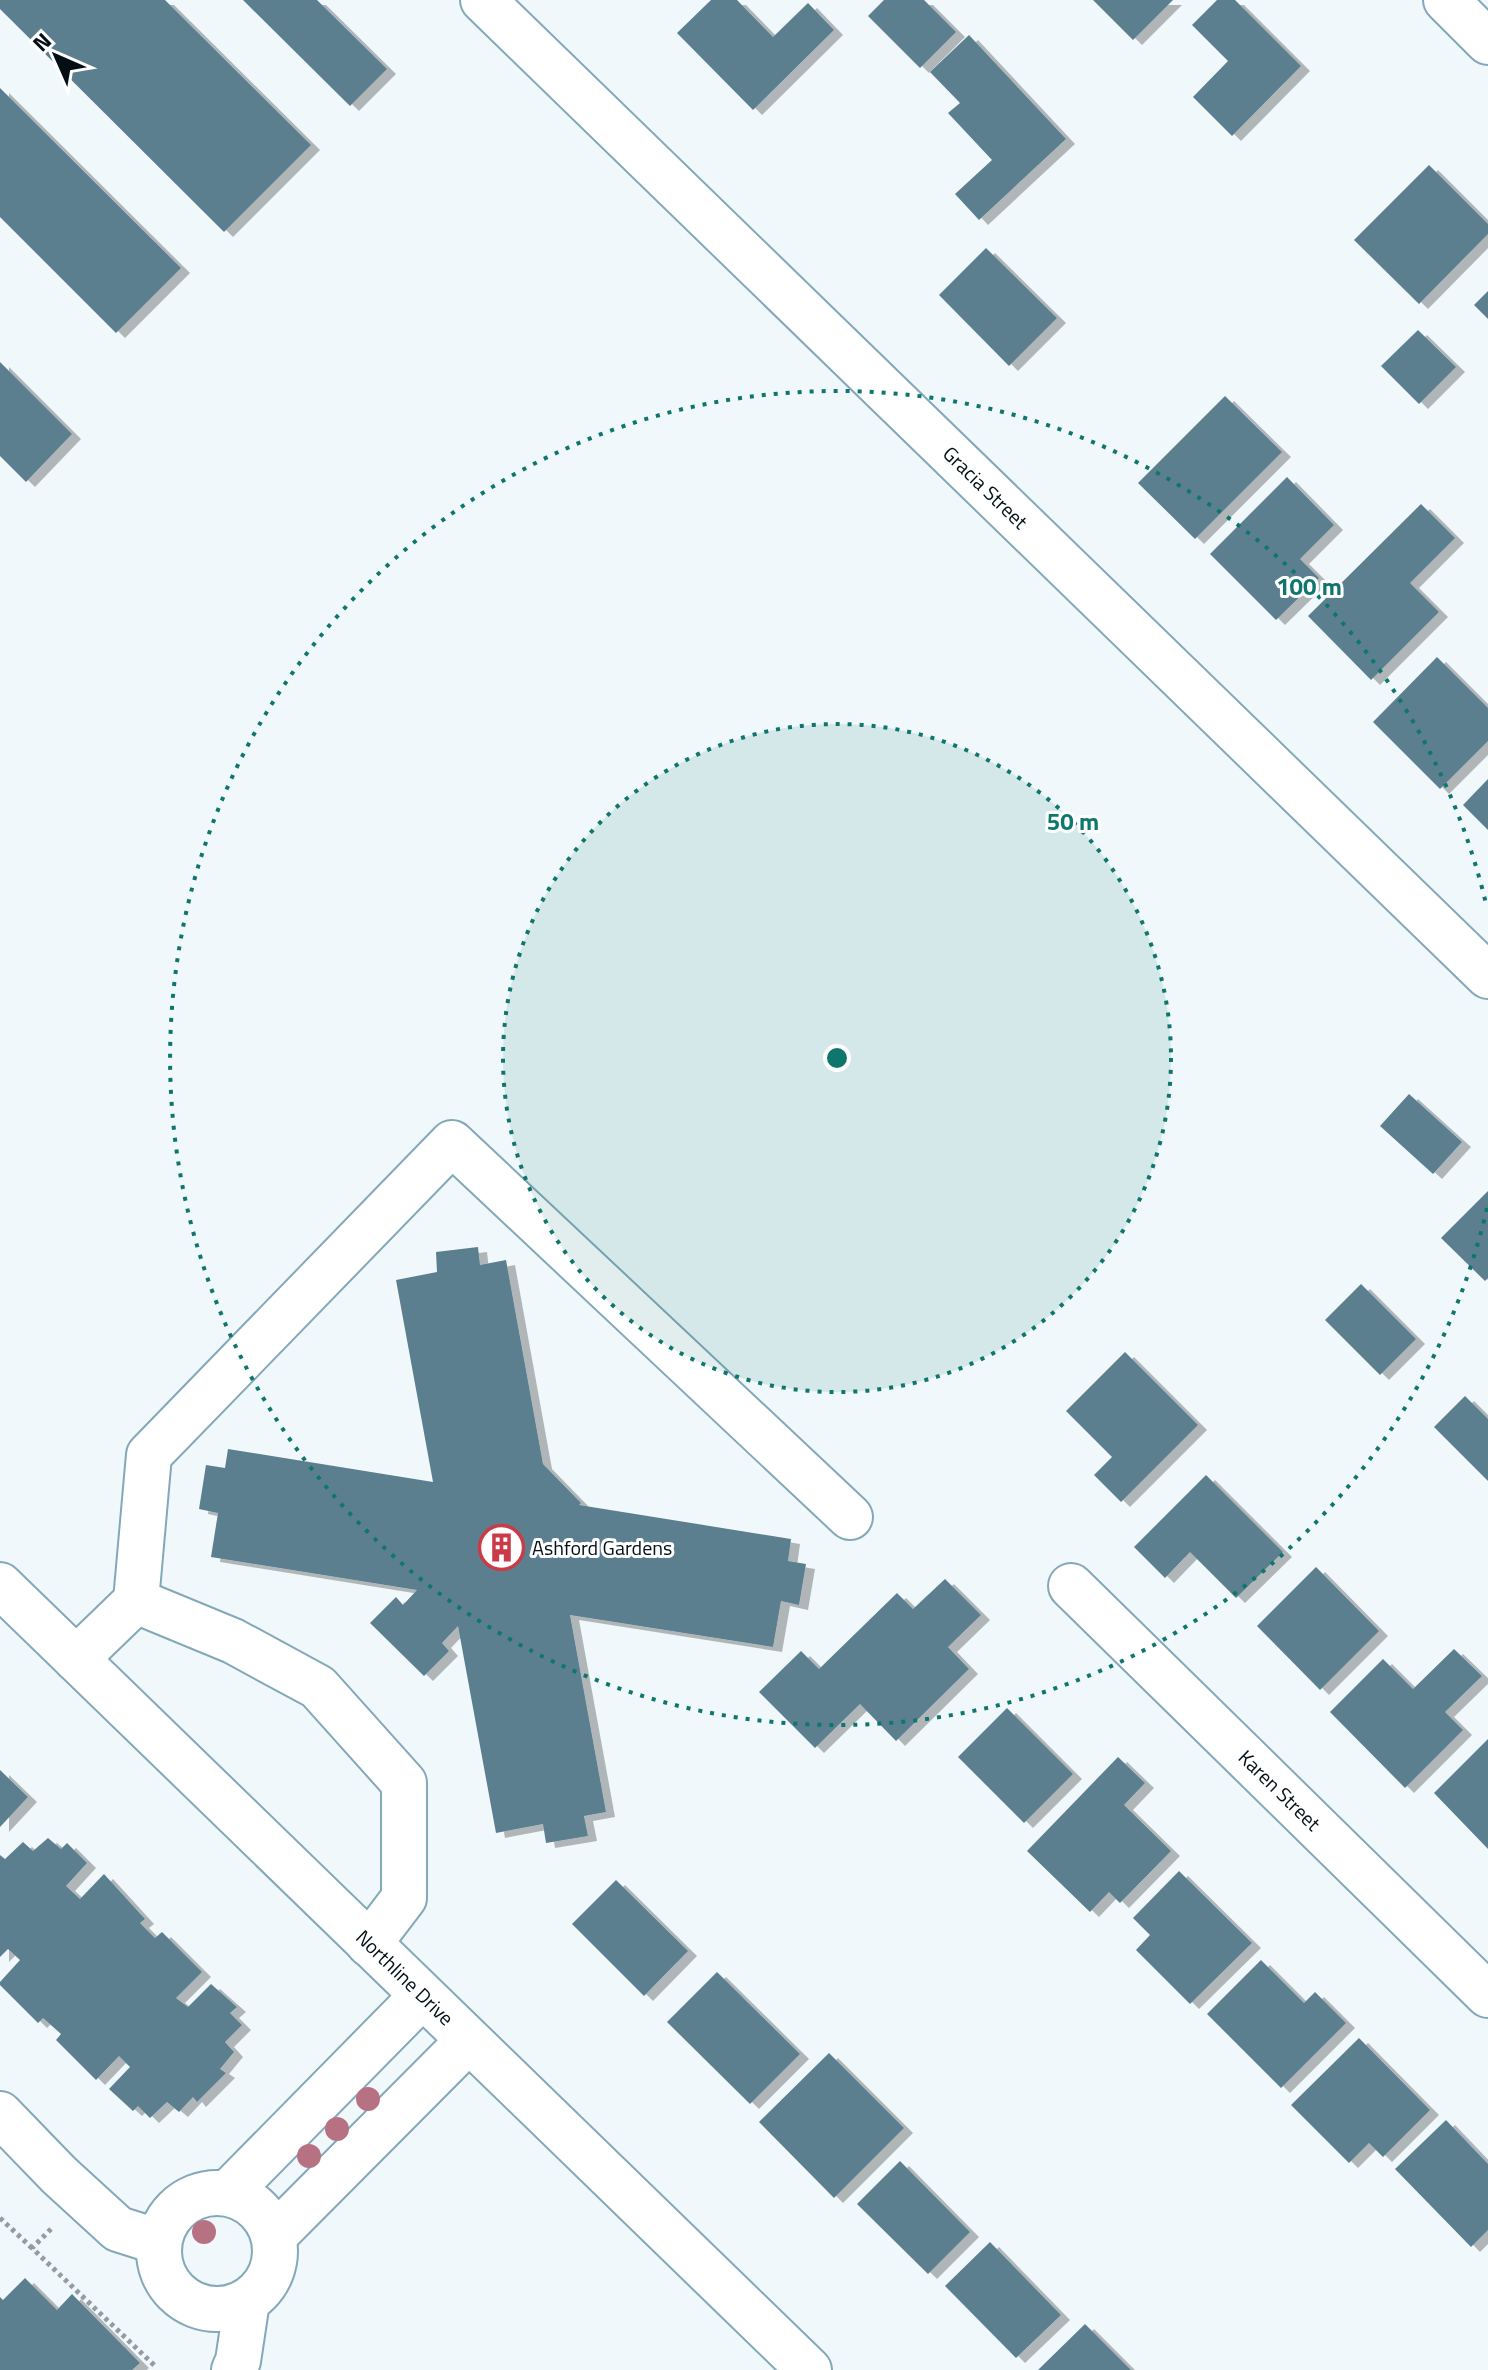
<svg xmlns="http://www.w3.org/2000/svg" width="1488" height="2370" font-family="'Titillium Web',sans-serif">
<defs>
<filter id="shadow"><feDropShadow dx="9" dy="5" stdDeviation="0" flood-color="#0004"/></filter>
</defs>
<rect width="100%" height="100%" fill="#f0f8fb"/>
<g fill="#5b7f8f" filter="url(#shadow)">
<path d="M0,0H165L311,145L224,232L0,9Z"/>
<path d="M243,0H317L387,69L350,106Z"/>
<path d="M711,0H737L773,37L808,3L834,30L753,110L677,33Z"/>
<path d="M884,0H924L956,32L920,68L868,16Z"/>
<path d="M1093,0H1173L1133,40Z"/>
<path d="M1217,0H1235L1301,66L1232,136L1193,97L1228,61L1192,25Z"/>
<path d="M969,35L1066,139L979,220L955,194L992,160L948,113L960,103L930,72Z"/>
<path d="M0,88L181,268L116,333L0,217Z"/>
<path d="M1429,165L1488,224V234L1419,304L1354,240Z"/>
<path d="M986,248L1057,318L1009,366L939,295Z"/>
<path d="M1488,291V319L1474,305Z"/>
<path d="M1418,330L1456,367L1419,404L1381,366Z"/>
<path d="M0,362L72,434L26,482L0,456Z"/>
<path d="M1225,396L1282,452L1195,539L1138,483Z"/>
<path d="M1287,477L1334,525L1300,559L1319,578L1276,620L1210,554Z"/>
<path d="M1421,504L1455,538L1410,583L1439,612L1371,680L1308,616Z"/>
<path d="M1437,657L1488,708V741L1440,789L1373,722Z"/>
<path d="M1488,779V830L1463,805Z"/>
<path d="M1409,1094L1462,1142L1433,1174L1380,1126Z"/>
<path d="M1488,1191V1278L1485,1281L1441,1238Z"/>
<path d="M478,1247L480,1265L506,1260L543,1464L581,1503L579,1505L791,1539L788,1561L806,1564L799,1605L781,1601L773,1647L570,1615L606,1812L584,1816L588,1836L546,1843L543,1824L496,1833L458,1626L442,1643L449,1651L424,1676L370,1623L396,1597L403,1605L417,1590L211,1557L218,1513L199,1509L206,1465L225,1468L228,1449L433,1482L396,1280L437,1272L436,1252Z"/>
<path d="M1361,1284L1416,1339L1380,1375L1325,1320Z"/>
<path d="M1125,1352L1198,1425L1121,1502L1094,1475L1112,1457L1066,1411Z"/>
<path d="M1465,1396L1488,1419V1481L1434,1427Z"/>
<path d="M1206,1475L1283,1552L1236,1598L1190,1552L1165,1578L1134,1547Z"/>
<path d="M1316,1567L1379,1631L1320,1690L1257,1626Z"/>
<path d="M945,1579L981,1615L948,1647L969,1669L896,1741L860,1704L815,1748L759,1692L801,1651L819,1669L897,1593L913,1609Z"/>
<path d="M1454,1649L1482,1676L1445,1712L1463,1730L1405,1788L1330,1712L1383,1659L1413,1689Z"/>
<path d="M1007,1708L1073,1774L1024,1823L958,1757Z"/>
<path d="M1488,1739V1849L1434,1793Z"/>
<path d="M1118,1757L1145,1783L1124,1805L1171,1851L1120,1903L1109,1892L1090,1912L1027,1851Z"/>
<path d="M0,1770L28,1797L0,1827Z"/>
<path d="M48,1838L61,1849L67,1843L87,1863L66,1886L80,1899L104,1874L145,1919L140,1923L155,1938L162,1932L202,1972L176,1998L188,2007L211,1984L237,2007L230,2013L242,2025L225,2042L234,2052L220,2069L226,2073L197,2102L193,2097L179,2112L167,2102L150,2118L138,2106L133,2111L109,2089L130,2067L119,2056L96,2080L56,2040L61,2034L43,2018L38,2023L0,1985V1982L20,1960L8,1949L0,1957V1855L5,1859L23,1842L33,1851Z"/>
<path d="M1179,1871L1252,1943L1190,2004L1136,1950L1150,1935L1133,1918Z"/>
<path d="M616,1880L688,1951L644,1996L572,1924Z"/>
<path d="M1261,1960L1304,2003L1315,1992L1346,2023L1281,2088L1207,2014Z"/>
<path d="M717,1972L800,2054L750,2104L667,2022Z"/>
<path d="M1359,2038L1430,2110L1383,2157L1369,2143L1349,2163L1291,2105Z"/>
<path d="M829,2053L904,2128L834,2198L759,2122Z"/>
<path d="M1446,2120L1488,2164V2230L1471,2247L1395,2169Z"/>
<path d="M900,2161L970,2232L928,2274L857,2204Z"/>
<path d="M990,2242L1061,2315L1016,2358L945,2286Z"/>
<path d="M25,2278L57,2310L72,2294L140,2363L132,2370H0V2297L3,2300Z"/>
<path d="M1085,2324L1131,2370H1038Z"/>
</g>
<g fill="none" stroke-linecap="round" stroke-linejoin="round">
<defs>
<g id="minor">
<path id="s1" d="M483,0L1488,976"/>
<path d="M1446,0L1488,42"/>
<path id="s2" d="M0,1585L809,2370"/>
<path id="s3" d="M1071,1586L1488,1995"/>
<path d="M136,1601L149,1455L452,1143L850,1517"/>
<path d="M76,1659L136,1601L233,1641L318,1687L404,1783V1898L369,1944"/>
<path d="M0,2114L59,2175L118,2229L159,2242"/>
<circle cx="217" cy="2251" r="58"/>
<path d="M228,2193L421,1997"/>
<path d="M274,2236L468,2041"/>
<path d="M234,2370L238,2361L247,2301"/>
</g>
</defs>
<use href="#minor" stroke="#83a8b9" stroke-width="48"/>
<g stroke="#939ca0" stroke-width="5" stroke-dasharray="4 4" stroke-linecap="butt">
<path d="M0,2218L32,2248"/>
<path d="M51,2229L32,2248L155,2366"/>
</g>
<use href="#minor" stroke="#fff" stroke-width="44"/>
</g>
<g fill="#b67282">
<circle cx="368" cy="2099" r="12"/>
<circle cx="337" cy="2129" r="12"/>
<circle cx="309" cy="2156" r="12"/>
<circle cx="204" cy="2232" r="12"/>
</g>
<circle cx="837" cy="1058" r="334" fill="#0f766e" fill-opacity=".12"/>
<g fill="none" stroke="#0f766e" stroke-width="4" stroke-dasharray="4 8">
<circle cx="837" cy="1058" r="334"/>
<path d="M1487 1208A667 667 0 1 1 1487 908"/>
</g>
<defs>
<symbol id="building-ring" viewBox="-11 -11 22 22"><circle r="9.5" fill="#fff" stroke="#ca3a47" stroke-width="1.5"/><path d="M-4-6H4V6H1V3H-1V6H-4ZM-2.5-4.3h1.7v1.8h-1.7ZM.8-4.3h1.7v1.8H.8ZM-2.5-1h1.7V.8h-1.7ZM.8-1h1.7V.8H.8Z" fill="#ca3a47"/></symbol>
</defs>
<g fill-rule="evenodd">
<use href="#building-ring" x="476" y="1522" width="51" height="51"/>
</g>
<g text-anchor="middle" stroke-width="6" stroke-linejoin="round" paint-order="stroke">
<g font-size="20" fill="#030f15" stroke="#fff">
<text dy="7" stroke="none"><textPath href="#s1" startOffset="700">Gracia Street</textPath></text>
<text dy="7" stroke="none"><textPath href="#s3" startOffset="292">Karen Street</textPath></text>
<text dy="7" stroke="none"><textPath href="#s2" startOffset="564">Northline Drive</textPath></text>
</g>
<g font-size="20" fill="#030f15" stroke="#fff" text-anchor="start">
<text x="532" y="1555">Ashford Gardens</text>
</g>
</g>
<circle cx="837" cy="1058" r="12" fill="#0f766e" stroke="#fff" stroke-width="4"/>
<g font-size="24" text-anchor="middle" font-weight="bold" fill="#0f766e" stroke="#fff" stroke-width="6" stroke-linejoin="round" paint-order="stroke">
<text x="1309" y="595">100 m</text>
<text x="1073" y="830">50 m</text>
</g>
<g transform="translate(56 56) rotate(315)" stroke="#ffffff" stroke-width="6" paint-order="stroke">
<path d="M0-6L14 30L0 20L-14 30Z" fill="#030f15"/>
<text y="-12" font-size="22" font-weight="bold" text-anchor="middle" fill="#030f15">N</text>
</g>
</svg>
